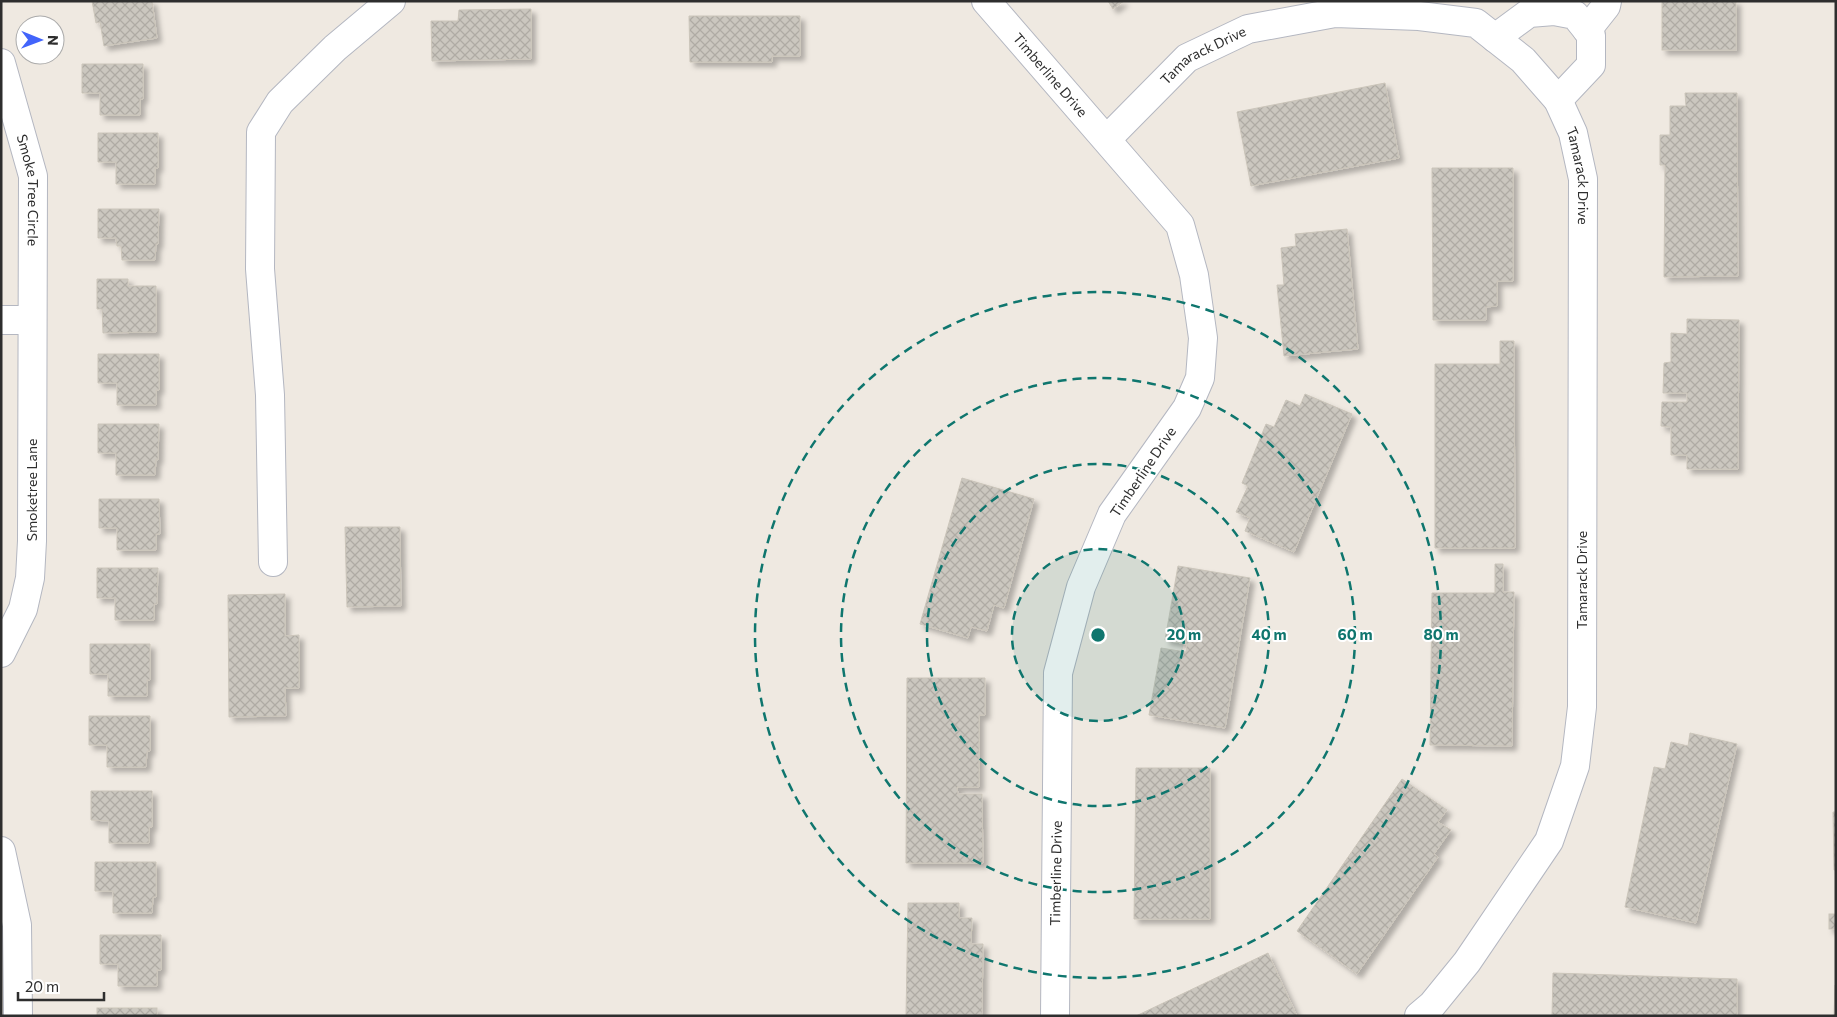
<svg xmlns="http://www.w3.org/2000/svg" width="1837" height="1017" font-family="Commissioner,sans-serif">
<defs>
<pattern id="building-cross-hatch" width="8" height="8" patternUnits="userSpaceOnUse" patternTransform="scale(1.25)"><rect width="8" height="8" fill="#cbc7bf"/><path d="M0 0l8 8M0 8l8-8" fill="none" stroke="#afaba4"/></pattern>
<filter id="shadow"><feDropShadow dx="4.5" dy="4.5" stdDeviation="2.5" flood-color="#0004"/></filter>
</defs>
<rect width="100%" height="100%" fill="#efe9e1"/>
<g fill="url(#building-cross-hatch)" stroke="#cbc5ba" filter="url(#shadow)">
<path d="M92,1H152L157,38L104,46L100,22L96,23Z"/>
<path d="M1108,1H1124L1113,9Z"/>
<rect x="1662" y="1" width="74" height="49"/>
<path d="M531,9V59L432,61L431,21H458L459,10Z"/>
<path d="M689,16H800V56H772V62H690Z"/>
<path d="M82,64H143V99H140V115H100V93H82Z"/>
<path d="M1385,83L1399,158L1251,186L1237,112Z"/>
<path d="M1685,93H1737L1738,276L1664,277L1665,165H1660V135H1670V106H1686Z"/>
<path d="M98,133H158V168H155V184H116V162H98Z"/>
<path d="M1432,168H1513V281H1497V306L1486,307V320H1433Z"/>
<path d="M98,209H159L158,244H156L155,260H122L121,246H117L116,238H98Z"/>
<path d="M1347,229L1358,349L1284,356L1277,285H1284L1281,248L1296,246L1295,234Z"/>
<path d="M97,279H128V286H156V332L103,333L102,309H97Z"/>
<path d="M1687,319L1739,320L1738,469H1687V455H1671V427L1661,426L1662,402H1687V393H1663L1664,363L1671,362V333L1687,334Z"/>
<path d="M1500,341H1514L1515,548H1435V364H1500Z"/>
<path d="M98,354H159V390H156V405H117V383H98Z"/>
<path d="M1305,394L1352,414L1294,552L1245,531L1250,518L1236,512L1248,486L1242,483L1266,424L1274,427L1286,400L1300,406Z"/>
<path d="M98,424H159L158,460L156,459L155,475H116V453H98Z"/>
<path d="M962,478L1034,499L1004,608L994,605L987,631L971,627L968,638L920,624Z"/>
<path d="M99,499H159L160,534H156V550H117V528H99Z"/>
<path d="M345,527H400L401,606L347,607Z"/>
<path d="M1495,564H1503V592H1514L1512,746L1430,745L1432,593H1495Z"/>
<path d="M1178,566L1250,578L1225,728L1149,715L1161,648L1186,652L1187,644L1165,640Z"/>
<path d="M97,568H158L157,604H154V620H115V598H97Z"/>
<path d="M285,594V636L299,635V688H285L286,716L229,717L228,595Z"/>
<path d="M90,644H150V680H147V696H108V674H90Z"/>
<path d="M907,678H985V715H979V787H957L958,794H982L983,863H906Z"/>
<path d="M89,716H150V751H147L146,767H107V745H89Z"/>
<path d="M1690,733L1737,744L1696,923L1625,907L1654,767L1665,769L1671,742L1688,746Z"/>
<path d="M1136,768H1210V919H1134Z"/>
<path d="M1402,779L1447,810L1438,822L1451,830L1434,854L1438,857L1357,974L1297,931Z"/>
<path d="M91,791H152V827H149V843H109V821L91,820Z"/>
<path d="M1833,812H1836V870H1834Z"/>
<path d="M95,862H156V897H153L152,913H113V891H95Z"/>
<path d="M908,903H959V918H972L971,944H983L982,1016H906Z"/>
<rect x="1829" y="914" width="7" height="15"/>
<path d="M100,935H161V970H157V986H118V964H100Z"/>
<path d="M1268,953L1297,1016H1136Z"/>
<path d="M1553,973L1737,979V1016H1552Z"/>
<path d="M1835,985H1836V1016H1834Z"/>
<rect x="97" y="1008" width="60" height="8"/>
</g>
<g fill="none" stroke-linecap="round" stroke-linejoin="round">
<defs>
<g id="minor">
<path id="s1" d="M986,1L1180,225L1194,275L1203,338L1200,378L1187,408L1112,514L1081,587L1058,673L1055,1016"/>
<path d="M1587,30L1606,6L1607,1"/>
<path d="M1495,38L1529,13L1554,11L1575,15L1591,35V65L1558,100"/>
<path id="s2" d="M1,63L33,176L32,541L30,578L23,609L1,653"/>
<path id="s3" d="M1107,139L1187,58L1248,29L1335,13L1419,16L1476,23L1523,60L1558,100L1573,133L1583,179L1582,707L1575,766L1549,841L1467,962L1432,1005L1419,1016"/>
<path d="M1,320H32"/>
<path d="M273,562L270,395L260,269L261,132L280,102L335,48L391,1"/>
<path d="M1,851L17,925L18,1016"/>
</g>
</defs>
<use href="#minor" stroke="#b4b7c1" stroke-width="30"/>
<use href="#minor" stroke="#fff" stroke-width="28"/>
</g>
<circle cx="1098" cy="635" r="86" fill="#0f766e" fill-opacity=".12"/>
<g fill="none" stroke="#0f766e" stroke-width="2.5" stroke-dasharray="9 6">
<circle cx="1098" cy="635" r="86"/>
<circle cx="1098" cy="635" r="171"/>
<circle cx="1098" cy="635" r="257"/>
<circle cx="1098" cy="635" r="343"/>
</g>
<g text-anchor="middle" stroke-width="4" stroke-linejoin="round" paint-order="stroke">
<g font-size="14" fill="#2e2e2e" stroke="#fff">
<text dy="5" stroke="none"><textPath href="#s3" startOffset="129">Tamarack Drive</textPath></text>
<text dy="5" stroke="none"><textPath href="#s1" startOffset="98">Timberline Drive</textPath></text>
<text dy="5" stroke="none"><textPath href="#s3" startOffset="604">Tamarack Drive</textPath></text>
<text dy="5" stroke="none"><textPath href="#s2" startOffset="131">Smoke Tree Circle</textPath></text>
<text transform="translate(1143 472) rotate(-56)" y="5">Timberline Drive</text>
<text transform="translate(32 490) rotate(-90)" y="5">Smoketree Lane</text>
<text transform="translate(1582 580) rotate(-90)" y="5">Tamarack Drive</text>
<text transform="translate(1056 873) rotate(-89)" y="5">Timberline Drive</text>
</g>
</g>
<circle cx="1098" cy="635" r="8" fill="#0f766e" stroke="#fff" stroke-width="2.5"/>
<g font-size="15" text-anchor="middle" font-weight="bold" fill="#0f766e" stroke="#fff" stroke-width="4" stroke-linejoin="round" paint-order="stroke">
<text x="1184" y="640">20 m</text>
<text x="1269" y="640">40 m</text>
<text x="1355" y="640">60 m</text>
<text x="1441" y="640">80 m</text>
</g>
<rect width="1837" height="1017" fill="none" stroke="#2e2e2e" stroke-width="5"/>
<g transform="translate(40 40) rotate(91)"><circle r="24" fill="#ffffff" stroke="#ababab"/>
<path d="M0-4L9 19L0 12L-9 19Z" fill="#4264fb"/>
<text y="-8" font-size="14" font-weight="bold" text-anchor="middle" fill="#2e2e2e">N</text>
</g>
<path d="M18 992v8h86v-8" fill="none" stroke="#2e2e2e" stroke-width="2.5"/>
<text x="25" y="992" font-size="15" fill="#2e2e2e" stroke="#ffffff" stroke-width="4" paint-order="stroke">20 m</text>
</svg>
